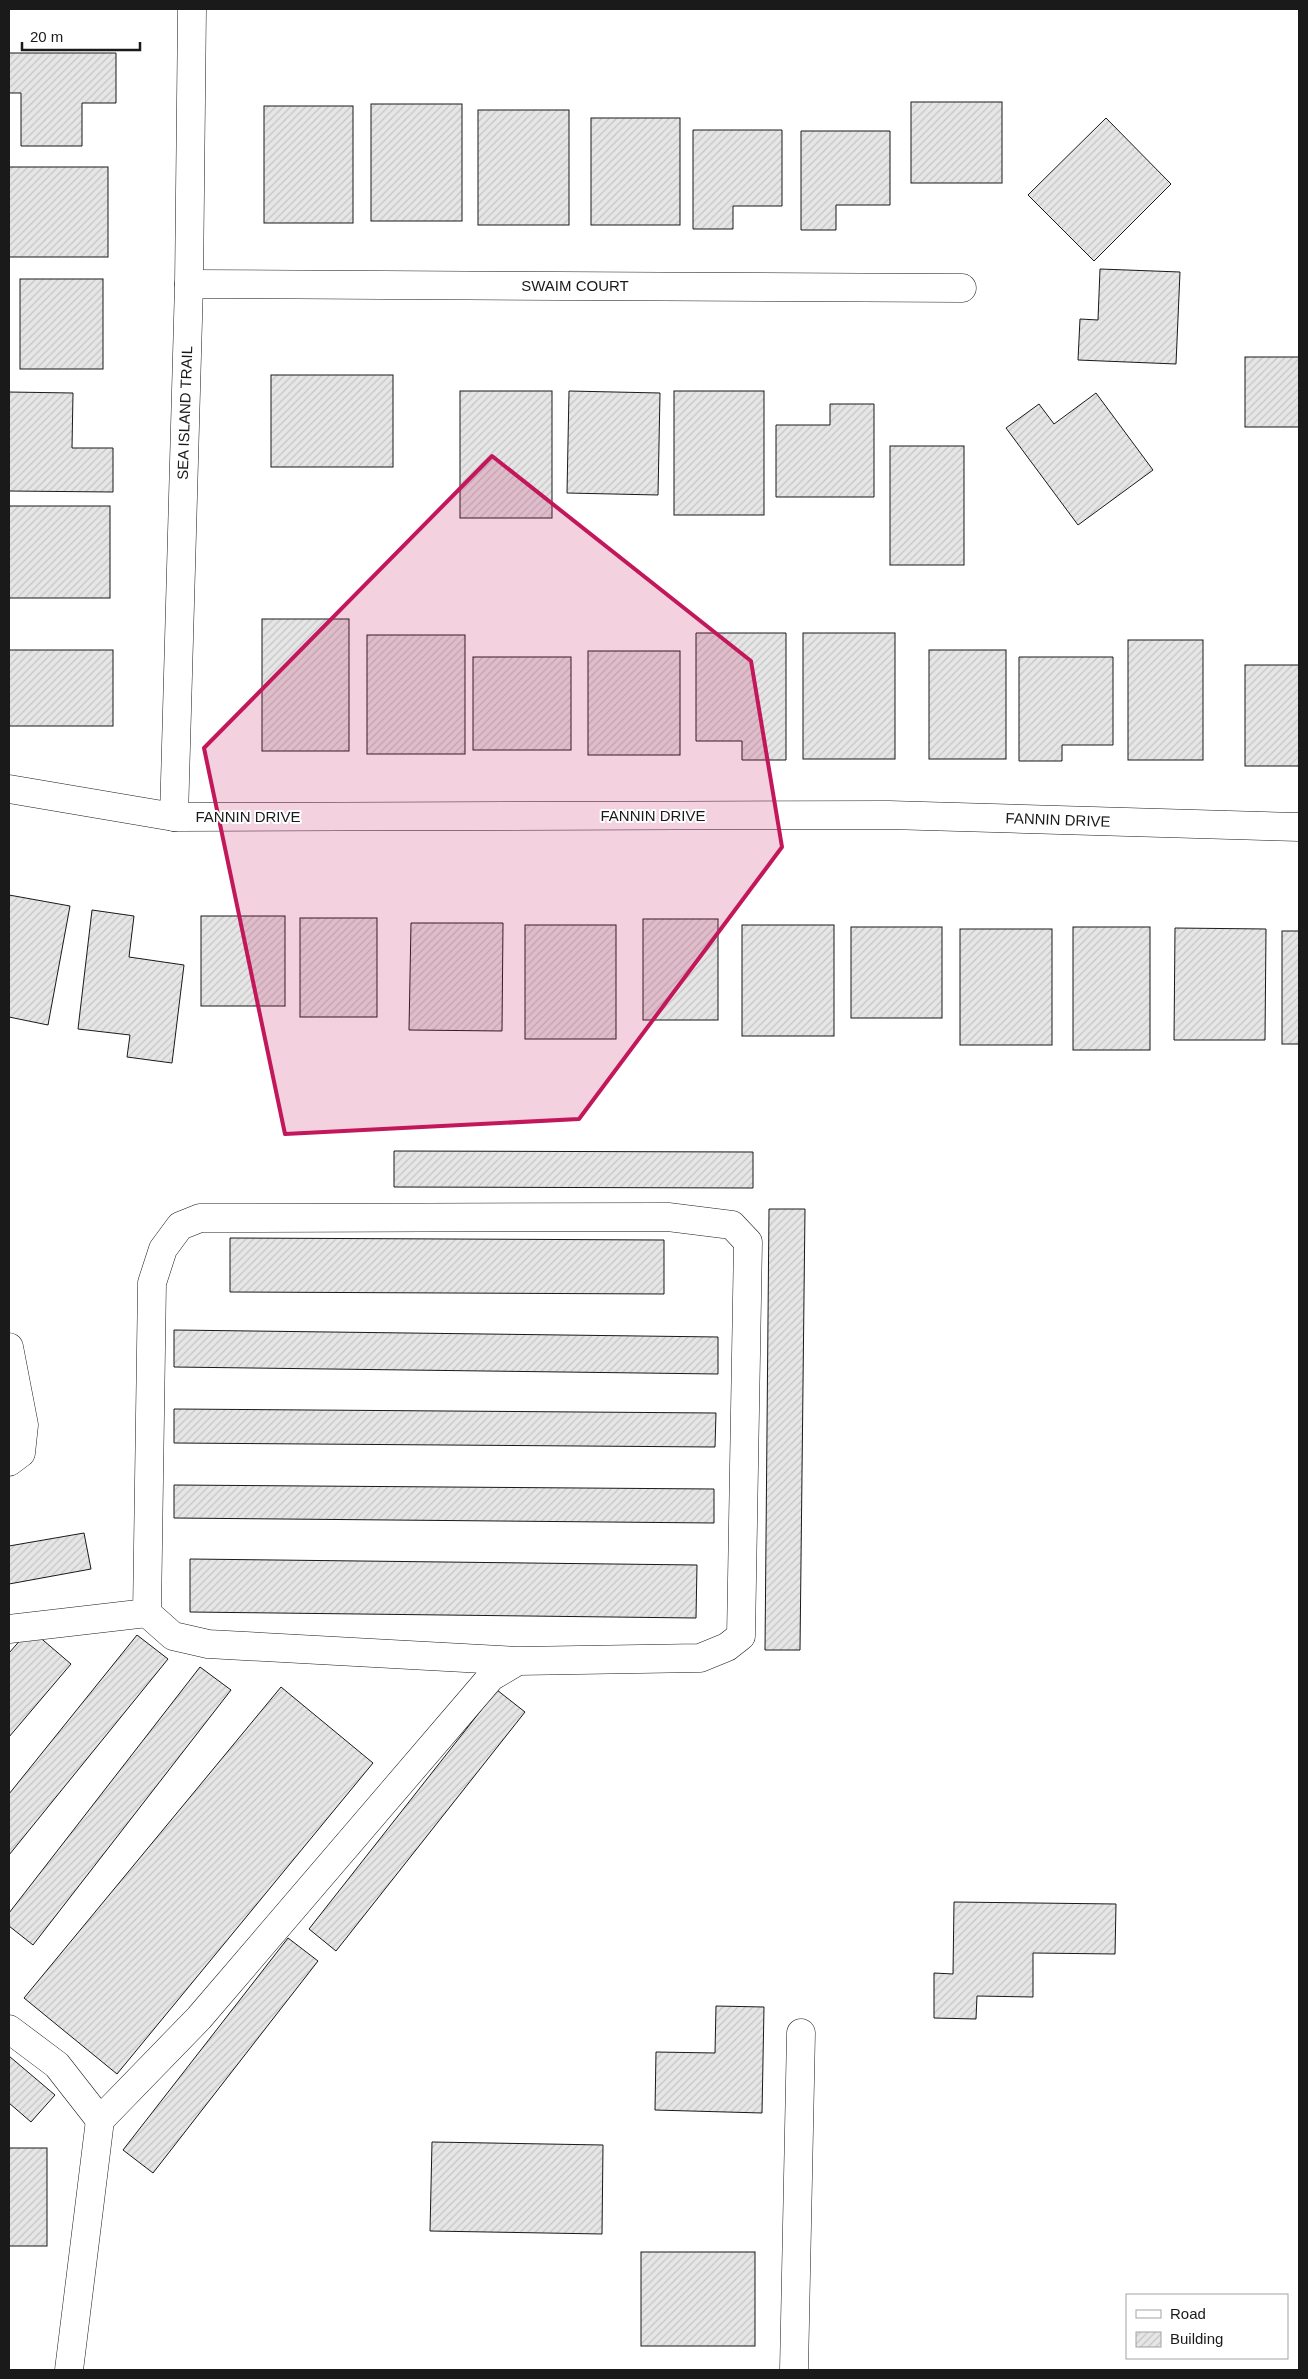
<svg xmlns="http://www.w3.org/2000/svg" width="1308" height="2379" font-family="Arial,sans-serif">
<defs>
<pattern id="building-hatch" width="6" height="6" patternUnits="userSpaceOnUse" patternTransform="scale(1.25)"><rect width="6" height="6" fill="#e6e6e6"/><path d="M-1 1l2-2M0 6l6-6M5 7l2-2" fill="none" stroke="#c5c5c5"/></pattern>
</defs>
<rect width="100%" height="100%" fill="#fff"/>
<g fill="url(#building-hatch)" stroke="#1a1a1a">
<path d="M9,53H116V103H82V146H21V93H9Z"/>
<rect x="911" y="102" width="91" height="81"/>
<rect x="371" y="104" width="91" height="117"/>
<rect x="264" y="106" width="89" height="117"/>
<rect x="478" y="110" width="91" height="115"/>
<rect x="591" y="118" width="89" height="107"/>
<path d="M1106,118L1171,184L1094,261L1028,195Z"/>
<path d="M693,130H782V206H733V229H693Z"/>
<path d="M801,131H890V205H836V230H801Z"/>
<rect x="9" y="167" width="99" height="90"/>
<path d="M1100,269L1180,272L1176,364L1078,360L1080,319L1098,320Z"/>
<rect x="20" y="279" width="83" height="90"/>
<rect x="1245" y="357" width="54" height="70"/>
<rect x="271" y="375" width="122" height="92"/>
<rect x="460" y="391" width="92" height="127"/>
<path d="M569,391L660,393L658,495L567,493Z"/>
<rect x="674" y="391" width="90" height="124"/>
<path d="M9,392L73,393L72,448H113V492L9,491Z"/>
<path d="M1096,393L1153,470L1078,525L1006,428L1039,404L1054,424Z"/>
<path d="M830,404H874V497H776V425H830Z"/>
<rect x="890" y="446" width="74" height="119"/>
<rect x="9" y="506" width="101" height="92"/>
<rect x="262" y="619" width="87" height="132"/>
<path d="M696,633H786V760H742V741H696Z"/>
<rect x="803" y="633" width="92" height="126"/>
<rect x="367" y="635" width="98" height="119"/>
<rect x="1128" y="640" width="75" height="120"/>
<rect x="9" y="650" width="104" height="76"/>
<rect x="929" y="650" width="77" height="109"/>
<rect x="588" y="651" width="92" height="104"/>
<rect x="473" y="657" width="98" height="93"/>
<path d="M1019,657H1113V745H1062V761H1019Z"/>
<rect x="1245" y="665" width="54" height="101"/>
<path d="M9,895L70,906L48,1025L9,1017Z"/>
<path d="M92,910L134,916L129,957L184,965L172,1063L127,1057L130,1035L78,1029Z"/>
<rect x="201" y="916" width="84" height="90"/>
<rect x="300" y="918" width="77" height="99"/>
<rect x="643" y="919" width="75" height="101"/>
<path d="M411,923H503L502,1031L409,1030Z"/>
<rect x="525" y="925" width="91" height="114"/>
<rect x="742" y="925" width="92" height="111"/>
<rect x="851" y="927" width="91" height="91"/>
<rect x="1073" y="927" width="77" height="123"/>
<path d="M1175,928L1266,929L1265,1040H1174Z"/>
<rect x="960" y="929" width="92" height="116"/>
<rect x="1282" y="931" width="17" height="113"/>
<path d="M394,1151L753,1152V1188L394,1187Z"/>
<path d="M769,1209H805L800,1650H765Z"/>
<path d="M230,1238L664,1240V1294L230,1292Z"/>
<path d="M174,1330L718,1337V1374L174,1367Z"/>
<path d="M174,1409L716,1413L715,1447L174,1443Z"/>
<path d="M174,1485L714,1489V1523L174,1518Z"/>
<path d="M84,1533L91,1569L9,1584V1546Z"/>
<path d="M190,1559L697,1565L696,1618L190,1612Z"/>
<path d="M30,1629L71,1664L9,1737V1653Z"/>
<path d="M137,1635L168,1659L9,1855V1794Z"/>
<path d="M200,1667L231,1690L33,1945L9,1926V1913Z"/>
<path d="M281,1687L373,1763L117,2074L24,1998Z"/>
<path d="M497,1690L525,1712L336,1951L309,1929Z"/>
<path d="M954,1902L1116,1904L1115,1954L1033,1953V1997L977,1996L976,2019L934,2018V1973L953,1974Z"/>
<path d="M288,1938L318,1961L153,2173L123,2150Z"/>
<path d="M716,2006L764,2007L762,2113L655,2110L656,2052L715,2053Z"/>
<path d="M9,2056L55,2095L31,2122L9,2103Z"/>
<path d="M432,2142L603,2145L602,2234L430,2231Z"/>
<rect x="9" y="2148" width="38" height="98"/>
<rect x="641" y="2252" width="114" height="94"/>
</g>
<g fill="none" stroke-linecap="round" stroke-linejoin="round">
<defs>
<g id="minor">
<path d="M189,284L962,288"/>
<path d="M9,789L174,817L889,815L1299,827"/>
<path d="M174,817L189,284L192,9"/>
<path d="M9,1347L24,1425L21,1453L9,1462"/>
<path d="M9,1629L147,1613"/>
<path d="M9,2029L57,2065L100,2120"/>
<path d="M69,2370L100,2120L199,2018L491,1677L518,1661L700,1658L727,1647L741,1636L748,1242L732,1225L668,1217L200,1218L180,1226L163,1249L152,1283L147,1613L173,1636L208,1644L518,1661"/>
<path d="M794,2370L801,2033"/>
</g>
</defs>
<use href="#minor" stroke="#1a1a1a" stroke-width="29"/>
<use href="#minor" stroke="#fff" stroke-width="28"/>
</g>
<path fill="#c2185b" fill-opacity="0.2" stroke="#c2185b" stroke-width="4" stroke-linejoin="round" d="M492,456L751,661L782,847L579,1119L285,1134L204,748Z"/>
<g text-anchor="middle" stroke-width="4" stroke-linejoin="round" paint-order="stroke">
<g font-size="15" fill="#1a1a1a" stroke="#fff">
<text x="575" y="291">SWAIM COURT</text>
<text transform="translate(185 413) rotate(-88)" y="5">SEA ISLAND TRAIL</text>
<text x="653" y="821">FANNIN DRIVE</text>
<text x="248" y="822">FANNIN DRIVE</text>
<text transform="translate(1058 820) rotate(2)" y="5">FANNIN DRIVE</text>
</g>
</g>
<rect width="1308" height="2379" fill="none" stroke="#1a1a1a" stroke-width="20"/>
<rect x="1126" y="2294" width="162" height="65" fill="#ffffff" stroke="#a3a3a3"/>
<rect x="1136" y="2310" width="25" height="8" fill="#ffffff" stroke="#a3a3a3"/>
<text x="1170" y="2319" font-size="15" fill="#1a1a1a">Road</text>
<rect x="1136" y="2332" width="25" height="15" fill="url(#building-hatch)" stroke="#a3a3a3"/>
<text x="1170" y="2344" font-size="15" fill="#1a1a1a">Building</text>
<path d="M22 42v8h118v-8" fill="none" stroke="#1a1a1a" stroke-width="2.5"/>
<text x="30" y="42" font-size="15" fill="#1a1a1a" stroke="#ffffff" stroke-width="4" paint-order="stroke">20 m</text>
</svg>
